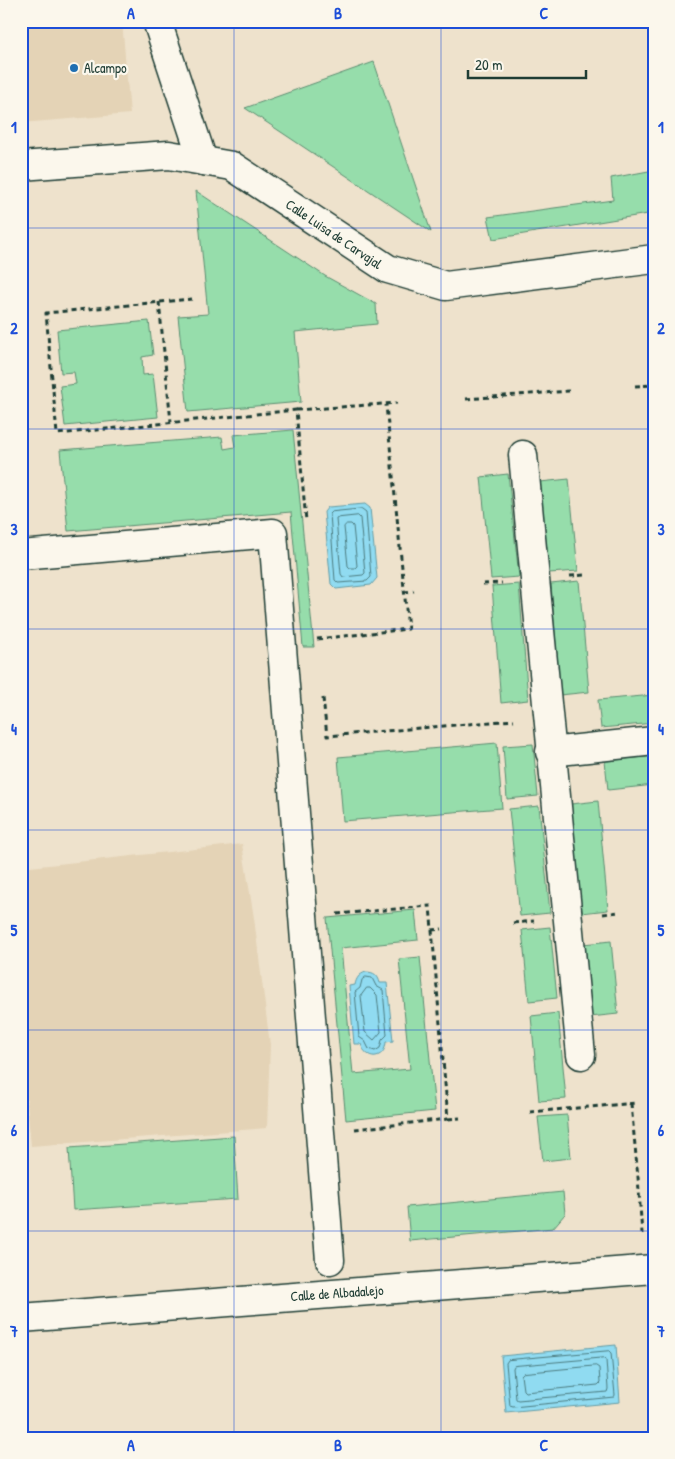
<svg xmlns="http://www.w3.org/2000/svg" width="675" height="1459" font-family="'Patrick Hand',sans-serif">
<rect width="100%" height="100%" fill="#eee2cc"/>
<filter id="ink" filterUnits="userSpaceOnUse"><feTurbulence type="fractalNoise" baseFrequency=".02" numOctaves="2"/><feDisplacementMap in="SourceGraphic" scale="10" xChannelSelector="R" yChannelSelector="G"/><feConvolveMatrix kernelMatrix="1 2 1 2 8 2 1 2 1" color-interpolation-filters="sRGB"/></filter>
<g filter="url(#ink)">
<g fill="#e4d3b6">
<path d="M21,21H122L130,114L21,123Z"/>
<path d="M242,844L254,918L270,1045L267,1128L31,1146L21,1041V868Z"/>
</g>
<g fill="#96ddab" stroke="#5a8d70">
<path d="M374,62L431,232L245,108Z"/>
<path d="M654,170V213L493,239L488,217L613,200L611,178Z"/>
<path d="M196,191L325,276L376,304L377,324L295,332L301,402L188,412L178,316L208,314Z"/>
<path d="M149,321L153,355L142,357L143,375L153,374L158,417L65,426L60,386L76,384L74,372L61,373L57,330Z"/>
<path d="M293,430L314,647H303L291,512L68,531L60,450L222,437L224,449L235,447L233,435Z"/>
<path d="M508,474L519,577L491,579L481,477Z"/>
<path d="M569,479L578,571L549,573L540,482Z"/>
<path d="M579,581L589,692L560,695L551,584Z"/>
<path d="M519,584L528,700L501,703L492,586Z"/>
<path d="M654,695V723L601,728L598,700Z"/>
<path d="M497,743L502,808L343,821L338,757Z"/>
<path d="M533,744L538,796L507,799L503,746Z"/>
<path d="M654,756V785L608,790L605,761Z"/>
<path d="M598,801L608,910L581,913L571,804Z"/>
<path d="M539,806L550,913L520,916L509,809Z"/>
<path d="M415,910L418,940L341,948L353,1074L410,1069L399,959L420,957L435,1111L346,1120L327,918Z"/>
<path d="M550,927L557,998L529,1001L522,930Z"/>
<path d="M611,941L618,1014L590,1017L583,944Z"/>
<path d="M558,1013L566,1099L539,1101L531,1016Z"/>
<path d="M567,1115L571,1158L543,1161L538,1117Z"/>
<path d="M234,1136L238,1199L73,1210L69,1148Z"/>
<path d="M563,1192L565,1214L553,1228L410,1241L407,1207Z"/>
</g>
<g fill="#90dbf1" stroke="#639ca5">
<path d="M365,504L370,508L377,578L371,585L336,589L331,584L324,512L328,507Z"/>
<path d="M366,972C374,972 378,975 380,983H387L393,1041L386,1042C385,1060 366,1061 361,1044H354L349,986L355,985C356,979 359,974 366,972Z"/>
<path d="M616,1345L620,1402L506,1413L501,1356Z"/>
</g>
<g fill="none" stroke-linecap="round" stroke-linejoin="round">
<g stroke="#4c7c80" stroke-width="1">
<path d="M362,509L366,512L371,577L367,581L338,583L335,580L330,514L332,512Z"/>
<path d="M358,516L360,518L365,573L363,575L343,577L341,574L336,519L338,518Z"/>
<path d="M347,524H351L353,526L357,566L355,568H350L348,566L344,527Z"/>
<path d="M366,977L372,978L376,986L383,990L387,1035L382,1040L380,1048L375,1051L369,1049L365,1041L359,1037L355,992L360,988L362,980Z"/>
<path d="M367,988H370L377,995L381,1032L374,1040L365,1032L361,996Z"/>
<path d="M609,1351L611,1353L615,1395L614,1397L513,1407L510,1406L506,1363L508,1360Z"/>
<path d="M604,1358L606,1360L608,1389L607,1392L518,1400L516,1399L513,1368L514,1366Z"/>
<path d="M596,1366L599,1368L600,1383L598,1385L525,1392L523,1390L521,1375L523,1373Z"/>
</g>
<defs>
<g id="minor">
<path d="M157,21L203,161"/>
<path d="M21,166L169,155L232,166L388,269L446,286L654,259"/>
<path d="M523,455L581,1055"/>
<path d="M21,555L273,533L330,1260"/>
<path d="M550,752L654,741"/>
<path d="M21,1318L654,1269"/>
</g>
</defs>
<use href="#minor" stroke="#1f3d34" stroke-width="31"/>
<g stroke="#1f3d34" stroke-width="3" stroke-dasharray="5 4" stroke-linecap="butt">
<path d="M192,299L46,313L57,434L296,410L306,521"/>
<path d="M159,302L171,422"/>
<path d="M635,386L654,385"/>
<path d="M466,399L569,391"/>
<path d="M296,410L397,403"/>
<path d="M652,569H654"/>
<path d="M570,576L585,575"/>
<path d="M483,584L502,583"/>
<path d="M404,592L414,591"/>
<path d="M317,639L408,629L386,405"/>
<path d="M323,698L327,736L514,720"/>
<path d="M337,914L430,906L448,1119L355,1129"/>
<path d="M603,914L619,912"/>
<path d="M513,923L534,921"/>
<path d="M432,930L442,929"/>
<path d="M631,1104L638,1177L642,1234"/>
<path d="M530,1112L636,1103"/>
<path d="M448,1119L460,1118"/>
</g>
<use href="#minor" stroke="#fbf7ec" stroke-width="28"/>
</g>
</g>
<path fill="none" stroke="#1d4ed8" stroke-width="1" stroke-opacity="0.55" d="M234,21V1438M441,21V1438M21,228H654M21,429H654M21,629H654M21,830H654M21,1030H654M21,1231H654"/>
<circle fill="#1f6fb2" stroke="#fbf7ec" stroke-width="2" cx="74" cy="68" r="5"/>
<g text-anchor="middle" stroke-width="4.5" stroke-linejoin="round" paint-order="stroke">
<g font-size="14" fill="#1f3d34" stroke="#fbf7ec" text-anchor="start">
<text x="84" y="73">Alcampo</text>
</g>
<g font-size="14" fill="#1f3d34" stroke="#fbf7ec">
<text transform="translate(334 234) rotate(34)" y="5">Calle Luisa de Carvajal</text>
<text transform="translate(337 1293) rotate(-4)" y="5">Calle de Albadalejo</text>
</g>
</g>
<rect width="675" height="1459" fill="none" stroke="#fbf7ec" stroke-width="55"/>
<path d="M468 70v8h118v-8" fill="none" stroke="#1f3d34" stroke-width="2.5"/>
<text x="475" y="70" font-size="15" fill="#1f3d34" stroke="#fbf7ec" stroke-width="4" paint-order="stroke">20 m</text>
<rect x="28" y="28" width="620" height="1404" fill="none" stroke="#1d4ed8" stroke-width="2"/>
<g font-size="16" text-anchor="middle" font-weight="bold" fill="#1d4ed8">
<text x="131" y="19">A</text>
<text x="338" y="19">B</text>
<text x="544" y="19">C</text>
<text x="14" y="133">1</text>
<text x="661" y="133">1</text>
<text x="14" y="334">2</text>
<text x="661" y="334">2</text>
<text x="14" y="535">3</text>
<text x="661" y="535">3</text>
<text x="14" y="735">4</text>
<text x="661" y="735">4</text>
<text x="14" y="936">5</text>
<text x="661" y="936">5</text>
<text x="14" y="1136">6</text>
<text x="661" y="1136">6</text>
<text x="14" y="1337">7</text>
<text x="661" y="1337">7</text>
<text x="131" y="1451">A</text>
<text x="338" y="1451">B</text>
<text x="544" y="1451">C</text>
</g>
</svg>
